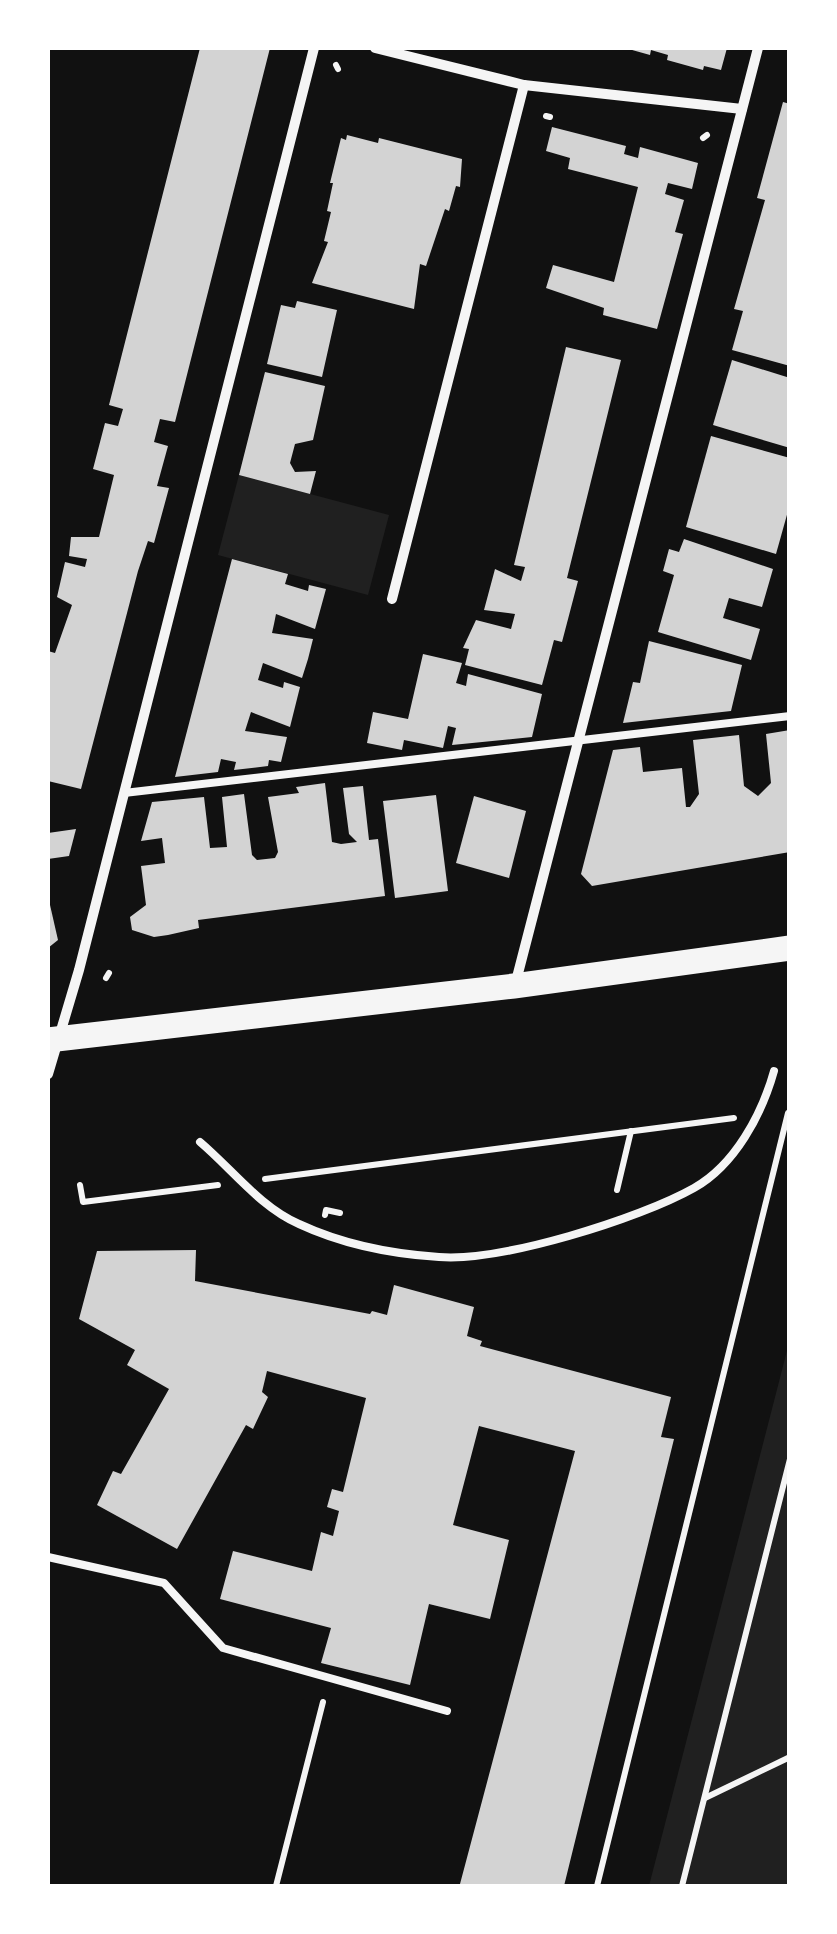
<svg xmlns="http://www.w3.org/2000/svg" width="837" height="1934" font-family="'Fira Sans Condensed',sans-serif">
<rect width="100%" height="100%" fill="#111"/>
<g fill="#202020">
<path d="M239,475L389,515L368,595L218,555Z"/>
<path d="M789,1343V1886H649Z"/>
</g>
<g fill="#d3d3d3">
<path d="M200,48H270L175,422L160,419L154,442L168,446L157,486L169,488L154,543L148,541L138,571L81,789L48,781V651L55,653L72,605L57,597L65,562L85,567L87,559L69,556L71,537H99L114,475L93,469L105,423L118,426L123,409L109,405Z"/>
<path d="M625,48H727L721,70L704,66L703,70L667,60L668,55L651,50L650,55Z"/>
<path d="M783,102L790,104V366L732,350L743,311L734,309L765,200L757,198Z"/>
<path d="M552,127L626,146L624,154L638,158L640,147L698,163L692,189L668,183L665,194L684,200L675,232L683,234L657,329L603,315L604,308L546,288L553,265L614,282L638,187L568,169L570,158L546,151Z"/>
<path d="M347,135L378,143L379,138L462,159L460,187L456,186L449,211L445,209L426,266L420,264L414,309L312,283L328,242L324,241L331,212L327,211L333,183H330L341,138L346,140Z"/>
<path d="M297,301L337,310L322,377L267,364L281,305L295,308Z"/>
<path d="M566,347L621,360L567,578L578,581L562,642L554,640L542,685L465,665L469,649L463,648L476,620L511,629L515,614L484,610L495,569L521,581L525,567L514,565Z"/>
<path d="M732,360L790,378V448L713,425Z"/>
<path d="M265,372L325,386L313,440L295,444L290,463L295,472L316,471L310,494L239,475Z"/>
<path d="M711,436L790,458V504L776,554L686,527Z"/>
<path d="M684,539L773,569L762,607L729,598L723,618L760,629L751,660L658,632L674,575L663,571L669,549L679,552Z"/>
<path d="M232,559L288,574L285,584L308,591L309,585L326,589L315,629L276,614L274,624L272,633L313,639L308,659L302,678L263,663L258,680L283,688L284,682L300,687L290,727L251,712L245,731L287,737L281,762L269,760L268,766L234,770L236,762L221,759L218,772L175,777Z"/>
<path d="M649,641L742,665L731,711L623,723L633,682L640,683Z"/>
<path d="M423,654L462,663L456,683L466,686L468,674L542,694L532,737L452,745L456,728L448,726L443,748L404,740L402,750L367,743L373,712L408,719Z"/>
<path d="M790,730V852L592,886L581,874L613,750L640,747L643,772L682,768L686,807H690L699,794L693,740L739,735L744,786L758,796L771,783L766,734Z"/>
<path d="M325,783L332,842L341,844L357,842L349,834L343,788L363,786L369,840L378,839L385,896L198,920L199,928L168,935L154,937L132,930L130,917L146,905L141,866L165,863L162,838L141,841L152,802L204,797L210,848L227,847L222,797L244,794L252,855L257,860L275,858L278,852L268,797L299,793L296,787Z"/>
<path d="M436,795L448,891L395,898L383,801Z"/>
<path d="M474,796L526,811L509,878L456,863Z"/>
<path d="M76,829L69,856L48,859V833Z"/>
<path d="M50,905L58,940L48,948V906Z"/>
<path d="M196,1250L195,1281L370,1314L372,1311L387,1315L394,1285L474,1307L467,1336L482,1341L480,1346L671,1397L661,1437L674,1439L564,1886L460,1884L575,1451L479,1426L453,1525L509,1540L490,1619L429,1604L410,1685L321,1663L331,1628L220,1599L233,1551L312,1571L321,1532L333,1536L339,1511L327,1507L332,1489L343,1492L366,1398L267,1371L262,1392L268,1397L253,1429L246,1425L177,1549L97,1505L113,1471L121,1474L169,1389L127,1365L135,1350L79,1319L97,1251Z"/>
</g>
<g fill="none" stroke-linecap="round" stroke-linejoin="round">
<g stroke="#f5f5f5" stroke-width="6">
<path d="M336,65L338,69"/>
<path d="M546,116L550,117"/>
<path d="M703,138L707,135"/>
<path d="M106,978L109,973"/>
<path d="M265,1179L734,1118"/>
<path d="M80,1185L83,1202L218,1185"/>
<path d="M617,1190L631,1131"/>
<path d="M325,1215L326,1210L340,1213"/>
<path d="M705,1798L790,1757"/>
<path d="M276,1886L323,1702"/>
<path d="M597,1886L788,1113"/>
<path d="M682,1886L790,1459"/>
</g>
<g stroke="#f5f5f5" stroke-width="8">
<path d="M124,793L790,716"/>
<path d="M200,1142C232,1169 260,1207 299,1224C342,1244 392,1254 439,1257C501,1262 639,1219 694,1188C735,1165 762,1114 774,1071"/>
<path d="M48,1557L164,1583L223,1648L447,1711"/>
</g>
<g stroke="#f5f5f5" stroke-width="10">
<path d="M375,48L524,85L742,109"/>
<path d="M392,599L524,85"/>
<path d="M515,985L758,48"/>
<path d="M48,1074L79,970L314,48"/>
</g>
<path stroke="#f5f5f5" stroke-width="25" d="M48,1040L514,986L790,948"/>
</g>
<rect width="837" height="1934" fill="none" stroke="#ffffff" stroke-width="100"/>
</svg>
